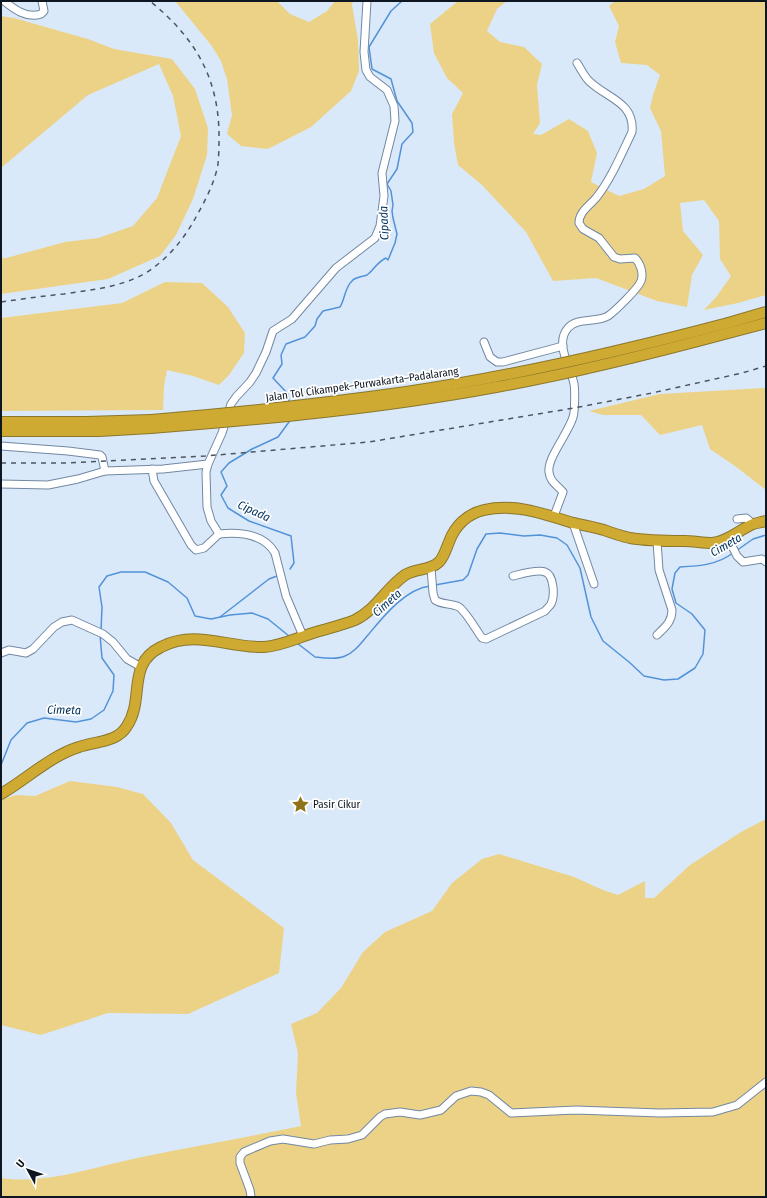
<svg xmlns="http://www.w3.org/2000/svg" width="767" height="1198" font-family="'Fira Sans Condensed',sans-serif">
<rect width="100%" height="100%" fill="#dae9fa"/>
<g fill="#ecd286">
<path d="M175,1H277L290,14L309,22L327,11L335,1H353L352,5L358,40L359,71L351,91L311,127L268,149L241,146L227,134L232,115L227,79L221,61L211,45Z"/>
<path d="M458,1H507L497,9L487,31L500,42L524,47L542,64L537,85L540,123L533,134L541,135L569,119L588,131L597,153L591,182L619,196L644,189L665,176L661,131L650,108L653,95L660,75L647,65L621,63L615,42L619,26L609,6L615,1H766V295L738,303L704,310L717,296L731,276L720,259L719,221L704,200L680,203L683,231L703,255L692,275L687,307L657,301L596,278L553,281L526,232L482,185L458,165L454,143L452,114L463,93L447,78L434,53L430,24Z"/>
<path d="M1,16L14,18L88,39L114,49L172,59L195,89L208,128L207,155L193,199L176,235L160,256L108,279L1,294V258H6L65,242L98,238L133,226L157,198L181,136L173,96L159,64L88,95L1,168Z"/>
<path d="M165,282L202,283L228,307L245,333L244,353L229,375L219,385L193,376L167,370L164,386L163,410L1,411V318L122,303Z"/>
<path d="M764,388H766V490L735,466L710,449L702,425L660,435L641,415H603L589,411L660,394Z"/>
<path d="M70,781L117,787L143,794L171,823L193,860L284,928L279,973L188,1014L108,1013L41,1035L1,1025V800L16,795L35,796Z"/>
<path d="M766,819V1197H1V1178C48,1185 96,1166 142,1157C195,1146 248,1137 301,1126L296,1093L298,1053L291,1024L317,1013L341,988L363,952L385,932L432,911L452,883L482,859L499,854L574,877L603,890L618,895L645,881V898H654L690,865L741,832Z"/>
</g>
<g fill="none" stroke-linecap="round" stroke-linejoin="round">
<g stroke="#5293d8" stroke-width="1.5">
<path d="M289,403L288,394L273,378L282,364L281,355L286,344L305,337L315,326L317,319L323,311L340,307C345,299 345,287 352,281C355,277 362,277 367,275C374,270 377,262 386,258L388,260L395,243L397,234L393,218L392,211L393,205L391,191L387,184L397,169L402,144L413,132L412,123L397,101L391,79L372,69L369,47L391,11L402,1"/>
<path d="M289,419V422L278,437L252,449L229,463L221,472L227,486L221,495L228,508L249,521L291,536L294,563L290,569"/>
<path d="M736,551L753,539L766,535"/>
<path d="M435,585L463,580L468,575L477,549L486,534L500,533L524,536L540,535L557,538L567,545L580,568L591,617L603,641L629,662L644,676L664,680L678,679L695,668L703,654L705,630L692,614L676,603L672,589L675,573L680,567C699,566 717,565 733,553"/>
<path d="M220,617L269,579L277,576"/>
<path d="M101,631L102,607L99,587L107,576L121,572H145L168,582L187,598L195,616L211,619L230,615L252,613L268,619L289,636"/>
<path d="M297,643L315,657C324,658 337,660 345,656C355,652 361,643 368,635C383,617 405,589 430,586"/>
<path d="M1,765L11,740L27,723L44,718L76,722L91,719L104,710L113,691L114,675L102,658L100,635"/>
</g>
<defs>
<g id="minor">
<path d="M4,1C14,9 27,19 41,14L44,11L42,1"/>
<path d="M484,342L490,357L497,362H503L563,346"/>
<path d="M1,446L68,451L100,455L102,457L105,471"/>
<path d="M152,469L154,481L191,545L196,550L204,548L219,534"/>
<path d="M1,484L48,485L78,479L105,471L163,469L208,464"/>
<path d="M554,516L563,492C557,485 550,482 549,472C547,458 569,432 573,417C575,412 575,389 574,384C571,367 554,344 568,328C577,317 596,323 608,316C615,311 638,289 641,281C644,273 640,263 635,258L620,259L614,257L599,238L583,229L579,223C579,212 589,206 596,198C611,179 621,155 632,132C635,102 606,98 589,81C584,76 581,69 577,63"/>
<path d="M737,519L746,518L753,524"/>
<path d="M573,523L594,584"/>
<path d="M728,538L737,556L743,562L762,559L766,562"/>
<path d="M657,541L659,570L672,610C672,622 665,627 657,635"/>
<path d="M431,568L433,593L435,600C442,605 451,603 459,607C467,613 476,630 482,638L486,639L545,611C547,608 550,606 551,604C555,596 554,575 545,572C538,569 521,574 513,576"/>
<path d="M303,636L286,596L275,553C264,534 239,532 219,534L211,521L207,507L206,472L208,464L222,433L231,404L236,397L250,382L256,373L266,352L273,331L292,319L336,268L375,238L380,226L384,196L382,173L395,121L394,106L387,90L370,77L366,70L364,52L367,1"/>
<path d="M1,653L9,650L26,653L33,649L54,627L62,622L72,620L103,634L113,642L127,659L141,667"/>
<path d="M251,1197L250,1190L240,1163V1157L244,1152L270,1141L283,1139L314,1144L330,1140L348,1139L362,1135L380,1117L385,1114L400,1112L420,1115L441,1110L456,1096L471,1091L481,1092L489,1095L511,1113L576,1110L660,1113L713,1112L737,1105L766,1082"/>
</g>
<g id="highway">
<path d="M728,323L766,312"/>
<path d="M732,332L766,323"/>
<path d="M1,422H86L151,420"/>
<path d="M1,431H99L151,428"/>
<path d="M1,794C27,779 50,756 79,747C95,741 117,743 127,726C145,699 126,664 161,647C195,629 228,648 264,647C282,646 299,637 316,632C329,628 343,625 355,620C376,610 387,587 405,575C416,568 430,571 439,562C444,557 446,549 449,542C455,526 467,514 484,510C515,503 544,514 573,523C583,525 594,527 604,530C612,533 621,536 630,538C648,541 666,541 684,541C693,541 703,543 712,543C727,542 739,530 753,524C757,523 762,522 766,521"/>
</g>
</defs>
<use href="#minor" stroke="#7288a2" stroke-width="9"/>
<use href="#highway" stroke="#8b772c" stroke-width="12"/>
<use href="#minor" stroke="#fff" stroke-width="7"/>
<use href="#highway" stroke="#ceaa32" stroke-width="10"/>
<g stroke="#4b5561" stroke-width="1.5" stroke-dasharray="5 5" stroke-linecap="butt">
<path d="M1,302C22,299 43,296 64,294C90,290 114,288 138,277C163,265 183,241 196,217C205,201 215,182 218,164C219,154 219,143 219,133C218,76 194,37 150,1"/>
<path d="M1,463H66L205,456L369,442L574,408L652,393L742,373L766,366"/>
</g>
<defs>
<g id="highway-bridge">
<path d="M151,420C236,413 321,404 406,392C515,376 622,351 728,323"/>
<path d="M151,428C267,419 382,408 496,387C576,373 654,353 732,332"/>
</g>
</defs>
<use href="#highway-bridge" stroke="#8b772c" stroke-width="12" stroke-linecap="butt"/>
<use href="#highway-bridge" stroke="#ceaa32" stroke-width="10"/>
</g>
<defs>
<symbol id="sight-bare" viewBox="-9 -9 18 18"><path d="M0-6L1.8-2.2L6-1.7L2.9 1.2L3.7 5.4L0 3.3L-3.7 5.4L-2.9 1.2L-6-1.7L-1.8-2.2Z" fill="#8e7318" stroke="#fff" stroke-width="2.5" paint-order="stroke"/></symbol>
</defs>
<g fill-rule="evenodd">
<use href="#sight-bare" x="288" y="792" width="25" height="25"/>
</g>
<g text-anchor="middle" stroke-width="3.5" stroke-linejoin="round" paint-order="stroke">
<g font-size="11" fill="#0e1721" stroke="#fff">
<text transform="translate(362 384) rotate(-8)" y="4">Jalan Tol Cikampek–Purwakarta–Padalarang</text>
</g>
<g font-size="11" fill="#0e1721" stroke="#fff" text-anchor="start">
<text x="313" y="808">Pasir Cikur</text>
</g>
<g font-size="12" font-style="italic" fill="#00315d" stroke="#fff">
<text transform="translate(384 223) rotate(-92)" y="4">Cipada</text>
<text transform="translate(254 511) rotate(25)" y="4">Cipada</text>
<text transform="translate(726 545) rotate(-30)" y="4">Cimeta</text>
<text transform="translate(387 603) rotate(-42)" y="4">Cimeta</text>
<text transform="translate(64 710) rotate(1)" y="4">Cimeta</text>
</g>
</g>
<rect width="767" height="1198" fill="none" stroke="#0e1721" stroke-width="4"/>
<g transform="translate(28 1170) rotate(310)" stroke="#ffffff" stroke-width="3" paint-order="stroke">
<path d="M0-3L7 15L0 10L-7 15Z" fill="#0e1721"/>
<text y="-6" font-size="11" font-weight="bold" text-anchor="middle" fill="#0e1721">U</text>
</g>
</svg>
